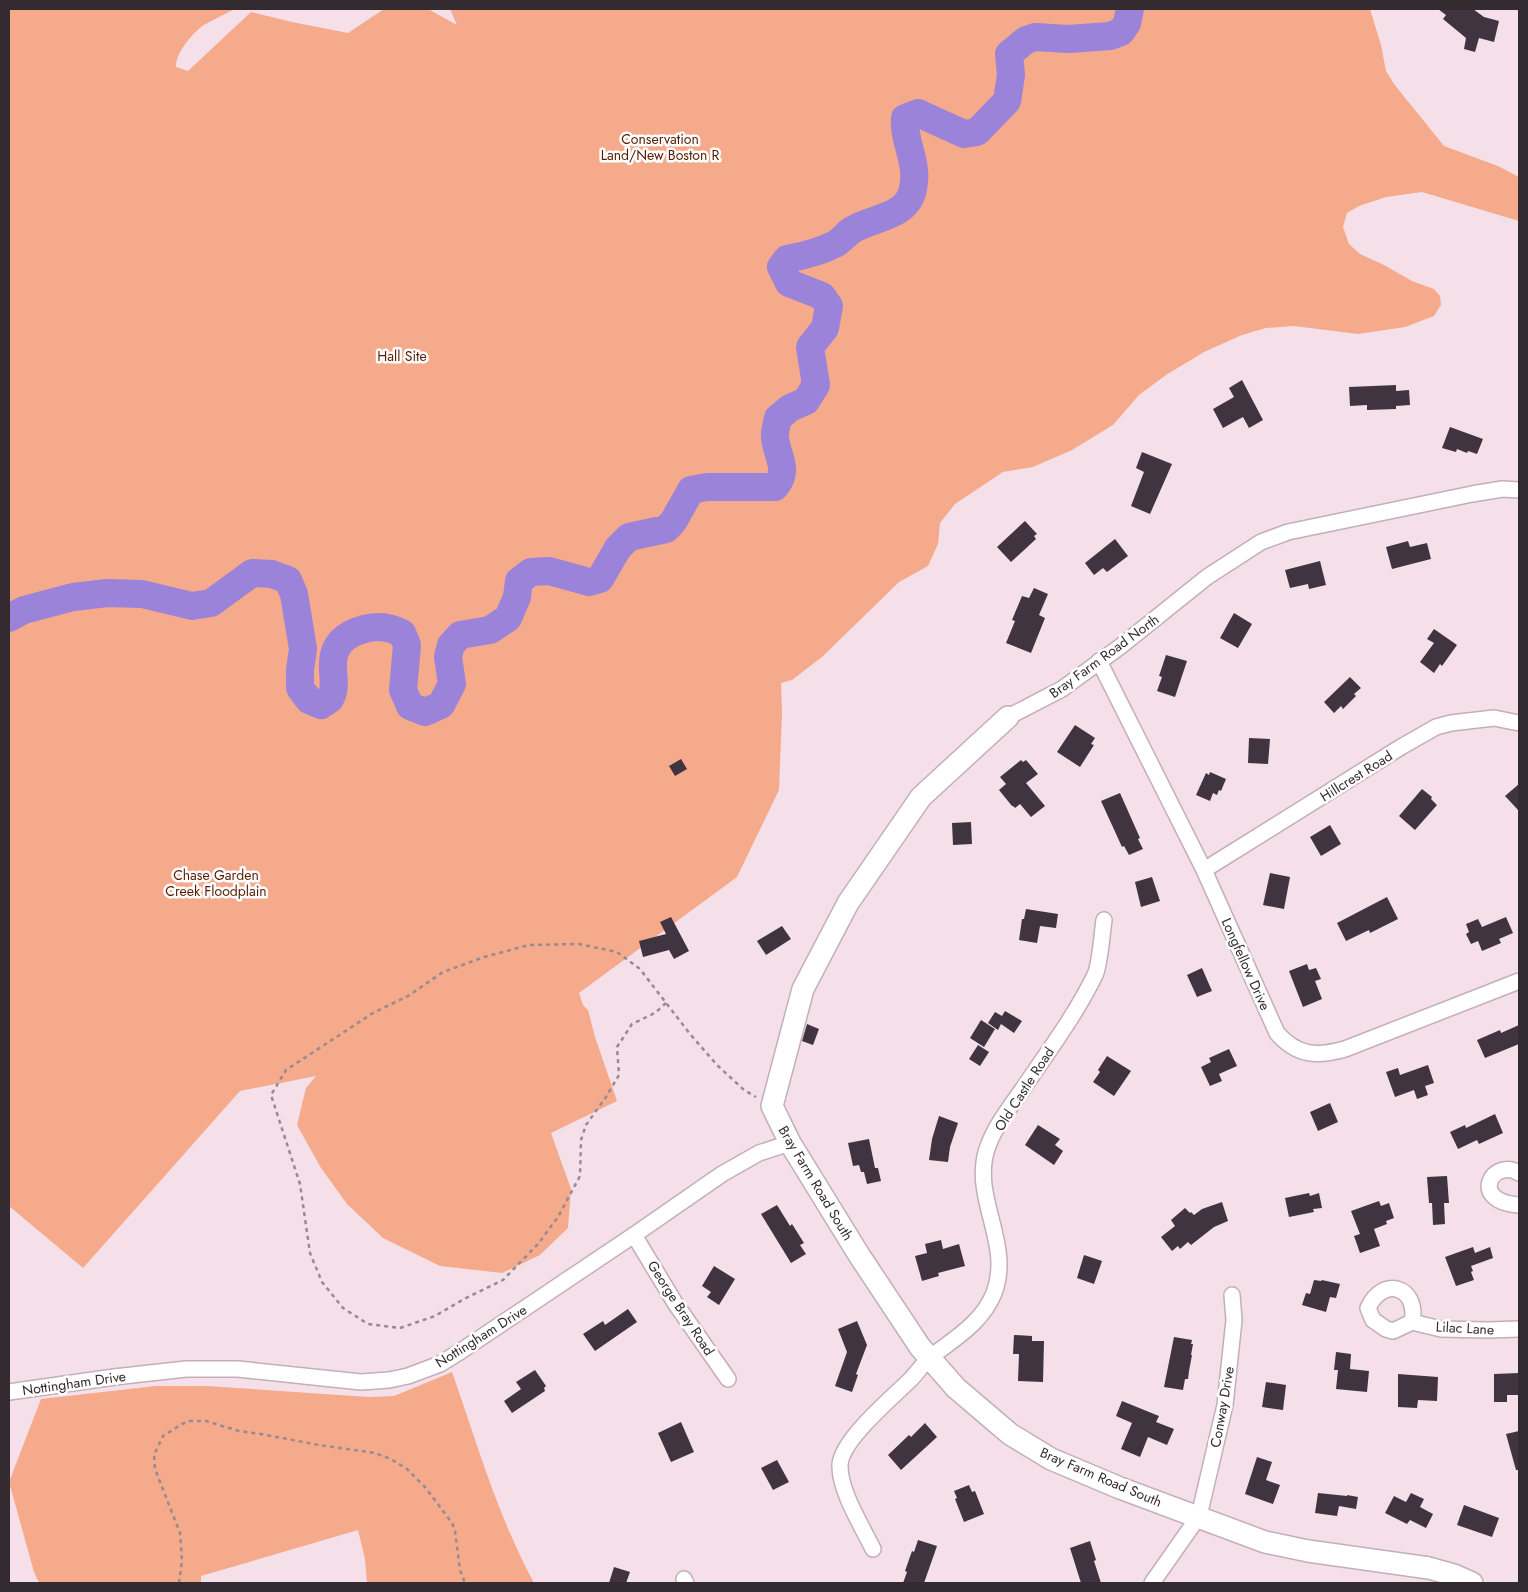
<svg xmlns="http://www.w3.org/2000/svg" width="1528" height="1592" font-family="Jost,sans-serif">
<rect width="100%" height="100%" fill="#f5e0e9"/>
<g fill="#f5aa8b">
<path d="M9,9H235C225,14 214,19 204,25C193,32 175,54 176,67L188,71L251,12L292,22L348,33L384,9H428L457,25L450,9H1370L1381,45L1386,71L1394,84L1444,146L1498,166L1519,177V221L1422,192L1386,197L1359,206L1347,213L1343,227L1349,244L1360,254L1384,265L1412,281L1434,289L1440,296L1441,305L1434,316L1405,327L1358,334L1294,326L1266,328L1242,335L1204,352L1166,375L1139,395L1113,425L1072,450L1033,467L1003,472L955,504L940,523L938,544L928,566L899,582L822,657L792,680L781,683L782,713L779,790L737,877L579,993L583,1005L588,1010L595,1037L617,1101L551,1133L571,1189L568,1228L540,1255L502,1273L440,1266L383,1238L347,1204L321,1168L297,1125L306,1088L316,1076L240,1091L83,1268L9,1206Z"/>
<path d="M452,1372C477,1443 498,1517 534,1583H367L365,1559L358,1530L201,1576V1583H39L34,1572L9,1482L41,1399L156,1386H207L369,1397L394,1396Z"/>
</g>
<g fill="none" stroke-linecap="round" stroke-linejoin="round">
<path stroke="#9a83d9" stroke-width="28" d="M9,618L24,610L73,597L107,593L142,594L192,606L211,603L252,573L272,574L288,580L294,594L303,649L300,670V688L309,700L321,705C323,703 328,701 330,699C337,688 332,675 333,664C333,644 346,634 364,629C378,625 388,627 402,633L407,645L403,690L410,706L425,712L441,705L452,684L448,657L451,645L460,635L490,630L508,618L517,597L519,581L531,572L549,571L589,582L600,579L618,548L629,537L666,529L673,522L691,490L707,487H775C790,470 777,457 775,438C774,432 777,424 778,418L790,408L806,401L816,385L810,347L825,328L829,306L822,296L789,283L781,267L787,259C803,256 820,252 835,244C841,241 846,234 852,230C873,217 907,218 913,189C919,162 903,142 905,118L918,113L964,134L977,132L1007,101L1011,75L1009,54L1026,40L1035,37L1068,39L1110,36L1121,32L1127,23L1130,9"/>
</g>
<g fill="#3f3440">
<path d="M1438,9H1473L1484,17L1499,21L1494,42L1479,38L1475,52L1464,49L1466,38L1443,19L1446,15Z"/>
<path d="M1242,380L1263,420L1249,428L1243,417L1223,428L1213,409L1234,397L1229,388Z"/>
<path d="M1396,385V391L1409,390L1410,405L1396,406V409L1367,410V405L1350,406L1349,387Z"/>
<path d="M1450,427L1483,439L1477,454L1468,451L1467,453L1457,449L1456,452L1442,448Z"/>
<path d="M1142,452L1172,464L1150,514L1131,506L1144,472L1136,468Z"/>
<path d="M1025,521L1037,534L1034,536L1036,539L1011,562L997,547Z"/>
<path d="M1115,539L1128,556L1107,572L1103,568L1094,575L1085,563Z"/>
<path d="M1408,541L1410,547L1427,543L1431,559L1392,569L1386,547Z"/>
<path d="M1320,561L1326,585L1309,589L1308,584L1290,588L1285,570Z"/>
<path d="M1034,588L1048,594L1039,615L1045,618L1031,653L1006,643L1015,621L1012,620L1022,596L1029,598Z"/>
<path d="M1234,613L1252,624L1238,648L1220,638Z"/>
<path d="M1434,629L1457,645L1442,666L1440,664L1434,673L1420,662L1434,643L1427,639Z"/>
<path d="M1166,655L1187,661L1175,697L1157,691L1162,677L1159,676Z"/>
<path d="M1350,677L1361,688L1354,694L1356,696L1343,709L1341,706L1334,713L1324,702Z"/>
<path d="M1075,725L1095,738L1091,744L1094,745L1080,767L1057,752Z"/>
<path d="M1249,738L1270,739L1268,764L1248,763Z"/>
<path d="M681,759L687,769L675,776L669,766Z"/>
<path d="M1021,760L1023,762L1026,760L1038,774L1026,783L1045,806L1031,817L1020,804L1015,808L1013,806H1012L999,790L1006,784L1000,777Z"/>
<path d="M1210,772L1226,779L1221,791L1219,790L1217,795L1213,793L1210,801L1196,795L1206,773L1209,775Z"/>
<path d="M1519,784V811L1505,796Z"/>
<path d="M1422,789L1432,797L1431,799L1437,805L1415,830L1399,816Z"/>
<path d="M1120,793L1140,838L1138,839L1143,849L1129,855L1124,846L1122,847L1101,801Z"/>
<path d="M971,822L972,844L953,845L952,823Z"/>
<path d="M1330,825L1341,844L1321,856L1310,837Z"/>
<path d="M1270,873L1290,877L1284,909L1263,905Z"/>
<path d="M1152,877L1160,901L1141,907L1135,882Z"/>
<path d="M1387,897L1398,919L1370,933L1369,930L1346,941L1337,923Z"/>
<path d="M1026,909L1058,914L1056,928L1040,926L1037,943L1019,940L1022,919H1024Z"/>
<path d="M671,917L689,951L674,959L669,950L643,957L639,941L666,934L660,922Z"/>
<path d="M1506,917L1513,933L1499,939L1501,943L1482,951L1478,941L1471,944L1466,934L1469,932L1466,924L1478,919L1482,927Z"/>
<path d="M782,926L791,939L766,955L757,941Z"/>
<path d="M1307,964L1309,970L1316,968L1321,979L1315,981L1322,999L1303,1007L1289,971Z"/>
<path d="M1202,968L1212,991L1197,997L1187,975Z"/>
<path d="M1005,1011L1022,1021L1014,1033L1001,1024L998,1030L988,1023L995,1012L1002,1016Z"/>
<path d="M981,1020L995,1029L984,1047L970,1038Z"/>
<path d="M807,1024L819,1029L813,1045L802,1041Z"/>
<path d="M1519,1025V1044L1485,1058L1477,1040L1500,1030L1501,1033Z"/>
<path d="M978,1045L989,1052L980,1066L969,1059Z"/>
<path d="M1229,1049L1237,1066L1219,1074L1222,1081L1210,1086L1201,1067L1211,1062L1209,1058Z"/>
<path d="M1107,1056L1131,1071L1114,1096L1093,1082L1100,1072L1098,1070Z"/>
<path d="M1428,1065L1434,1083L1425,1086L1428,1095L1417,1099L1414,1090L1395,1097L1386,1072L1398,1068L1400,1075Z"/>
<path d="M1330,1103L1338,1122L1318,1131L1310,1112Z"/>
<path d="M1495,1114L1503,1133L1479,1144L1477,1140L1458,1149L1450,1132L1465,1125L1466,1128Z"/>
<path d="M939,1116L958,1123L950,1147L948,1162L929,1160L932,1139Z"/>
<path d="M1038,1125L1060,1139L1055,1145L1063,1151L1054,1165L1025,1145Z"/>
<path d="M869,1139L875,1168H878L881,1181L867,1184L864,1172H861L859,1165L853,1166L848,1143Z"/>
<path d="M1447,1176L1449,1203H1444L1445,1224L1433,1225L1432,1203H1429L1427,1177Z"/>
<path d="M1309,1193L1310,1196L1319,1193L1322,1208L1313,1209L1314,1212L1289,1217L1285,1198Z"/>
<path d="M1379,1201L1381,1206L1389,1203L1394,1218L1386,1221L1387,1224L1374,1229L1380,1246L1360,1253L1354,1236L1360,1234L1351,1211Z"/>
<path d="M1222,1202L1228,1221L1214,1227L1191,1245L1188,1242L1180,1249L1178,1246L1172,1251L1161,1237L1175,1226L1171,1220L1185,1208L1190,1213L1191,1212L1194,1215L1202,1209Z"/>
<path d="M777,1205L790,1226L792,1224L804,1243L800,1245L806,1254L791,1263L761,1214Z"/>
<path d="M941,1240L943,1249L959,1244L965,1266L938,1273L939,1276L922,1281L915,1256L927,1253L925,1244Z"/>
<path d="M1473,1247L1475,1253L1490,1247L1493,1258L1471,1266L1473,1271L1471,1272L1474,1280L1456,1286L1445,1257Z"/>
<path d="M1084,1255L1102,1261L1094,1284L1077,1278Z"/>
<path d="M714,1266L735,1279L719,1305L707,1297L711,1292L702,1286Z"/>
<path d="M1314,1280L1321,1281L1322,1280L1340,1284L1336,1298L1330,1297L1326,1312L1302,1305L1306,1293L1310,1294Z"/>
<path d="M628,1309L637,1322L595,1351L583,1334L603,1321L605,1325Z"/>
<path d="M857,1321L867,1345L856,1374L858,1375L852,1392L835,1386L847,1352L838,1329Z"/>
<path d="M1014,1335L1032,1336V1341H1044L1043,1382L1018,1381L1019,1354H1013Z"/>
<path d="M1174,1337L1192,1340L1191,1344H1193L1191,1355H1192L1189,1371L1188,1379H1185L1183,1390L1164,1387Z"/>
<path d="M1336,1352L1351,1354L1350,1369L1369,1371L1367,1392L1336,1389L1338,1370H1334Z"/>
<path d="M535,1370L546,1386L544,1388L545,1391L512,1413L504,1401L521,1389L516,1382Z"/>
<path d="M1519,1373V1395H1507V1402H1494V1374Z"/>
<path d="M1398,1374L1438,1377L1437,1401L1418,1400L1417,1408L1398,1407Z"/>
<path d="M1266,1382L1286,1385L1283,1410L1262,1407Z"/>
<path d="M1122,1401L1159,1416L1156,1422L1174,1429L1167,1445L1148,1437L1140,1457L1121,1449L1132,1423L1116,1416Z"/>
<path d="M681,1422L694,1452L671,1462L658,1433Z"/>
<path d="M925,1423L937,1437L901,1470L888,1455L909,1435L911,1437Z"/>
<path d="M1519,1431V1470H1516L1506,1434Z"/>
<path d="M1257,1457L1272,1462L1266,1480L1280,1485L1273,1504L1245,1494Z"/>
<path d="M777,1460L789,1482L773,1490L761,1468Z"/>
<path d="M969,1485L972,1492L975,1491L984,1514L964,1522L955,1499L957,1498L954,1491Z"/>
<path d="M1318,1493L1347,1496V1495L1358,1497L1356,1509L1339,1506L1337,1516L1315,1513Z"/>
<path d="M1411,1493L1424,1499L1420,1507L1433,1514L1426,1528L1410,1520L1407,1524L1385,1513L1394,1496L1406,1502Z"/>
<path d="M1464,1505L1499,1518L1492,1537L1457,1525Z"/>
<path d="M918,1540L937,1546L924,1583H903L907,1572L905,1571L912,1551L914,1552Z"/>
<path d="M1090,1541L1096,1560L1094,1561L1101,1583H1081L1070,1548Z"/>
<path d="M614,1567L630,1572L626,1583H609Z"/>
</g>
<g fill="none" stroke-linecap="round" stroke-linejoin="round">
<defs>
<g id="street">
<path d="M1099,661L1204,870L1277,1033C1297,1056 1317,1057 1345,1049L1519,981"/>
<path d="M1008,717L1062,689L1121,646L1207,577L1261,542L1288,532L1472,494L1502,489L1519,490"/>
<path d="M1204,870L1401,747L1436,727L1451,723L1494,718L1519,723"/>
<path d="M1518,1205C1468,1201 1493,1157 1519,1173"/>
<path d="M634,1235L675,1303L728,1379"/>
<path d="M1412,1322C1419,1287 1383,1275 1368,1308L1373,1320L1386,1329L1393,1331L1412,1322L1441,1329L1488,1330L1519,1329"/>
<path d="M9,1392L114,1377L186,1369H238L361,1382L389,1380L408,1376L440,1364L461,1351L634,1235L722,1174L759,1153L790,1143"/>
<path d="M873,1549C862,1526 839,1490 840,1465C841,1440 893,1397 911,1379C918,1372 923,1363 931,1357C955,1338 982,1323 994,1293C1012,1246 975,1202 985,1156C991,1131 1008,1110 1022,1090C1047,1053 1075,1016 1095,975C1100,965 1102,933 1104,920"/>
<path d="M684,1579L686,1583"/>
<path d="M1152,1583L1199,1516L1225,1405L1234,1320L1232,1295"/>
</g>
<path id="secondary" d="M1008,717L921,797L848,903L803,989L772,1106L790,1143L859,1255L920,1347L956,1388L1010,1434L1051,1459L1120,1488L1265,1542L1308,1551L1429,1568L1454,1575L1472,1583"/>
</defs>
<use href="#street" stroke="#c2afb8" stroke-width="18"/>
<use href="#secondary" stroke="#c2afb8" stroke-width="24"/>
<g stroke="#988a90" stroke-width="2.5" stroke-dasharray="4 4" stroke-linecap="butt">
<path d="M666,1003L655,1013L632,1024L617,1047L619,1075L606,1097L586,1125L581,1140L580,1176L558,1217L538,1244L503,1280L464,1299L435,1316L400,1328L368,1324L343,1308L322,1282L310,1253L300,1184L271,1095L286,1070L373,1013L408,996L443,972L484,957L529,945L579,944L617,952L640,969L690,1034L717,1065L744,1090L756,1097"/>
<path d="M179,1583L182,1561L180,1533L155,1469L154,1455L163,1436L182,1424L190,1421H206L239,1431L261,1434L319,1445L375,1453L391,1459L407,1469L425,1487L452,1523L455,1531L460,1570L465,1583"/>
</g>
<use href="#street" stroke="#fff" stroke-width="15"/>
<use href="#secondary" stroke="#fff" stroke-width="21"/>
</g>
<g text-anchor="middle" stroke-width="5" stroke-linejoin="round" paint-order="stroke">
<g font-size="14" fill="#561c00" stroke="#fff">
<text x="660" y="144">Conservation<tspan x="660" dy="16">Land/New Boston R</tspan></text>
<text x="402" y="361">Hall Site</text>
<text x="216" y="880">Chase Garden<tspan x="216" dy="16">Creek Floodplain</tspan></text>
</g>
<g font-size="14" fill="#332b2f" stroke="#fff">
<text transform="translate(1104 656) rotate(-36)" y="5">Bray Farm Road North</text>
<text transform="translate(1356 776) rotate(-32)" y="5">Hillcrest Road</text>
<text transform="translate(1246 964) rotate(66)" y="5">Longfellow Drive</text>
<text transform="translate(1024 1089) rotate(-57)" y="5">Old Castle Road</text>
<text transform="translate(816 1183) rotate(59)" y="5">Bray Farm Road South</text>
<text transform="translate(681 1308) rotate(57)" y="5">George Bray Road</text>
<text transform="translate(1465 1328) rotate(3)" y="5">Lilac Lane</text>
<text transform="translate(481 1336) rotate(-32)" y="5">Nottingham Drive</text>
<text transform="translate(74 1383) rotate(-8)" y="5">Nottingham Drive</text>
<text transform="translate(1222 1407) rotate(-80)" y="5">Conway Drive</text>
<text transform="translate(1101 1477) rotate(23)" y="5">Bray Farm Road South</text>
</g>
</g>
<rect width="1528" height="1592" fill="none" stroke="#332b2f" stroke-width="20"/>
</svg>
